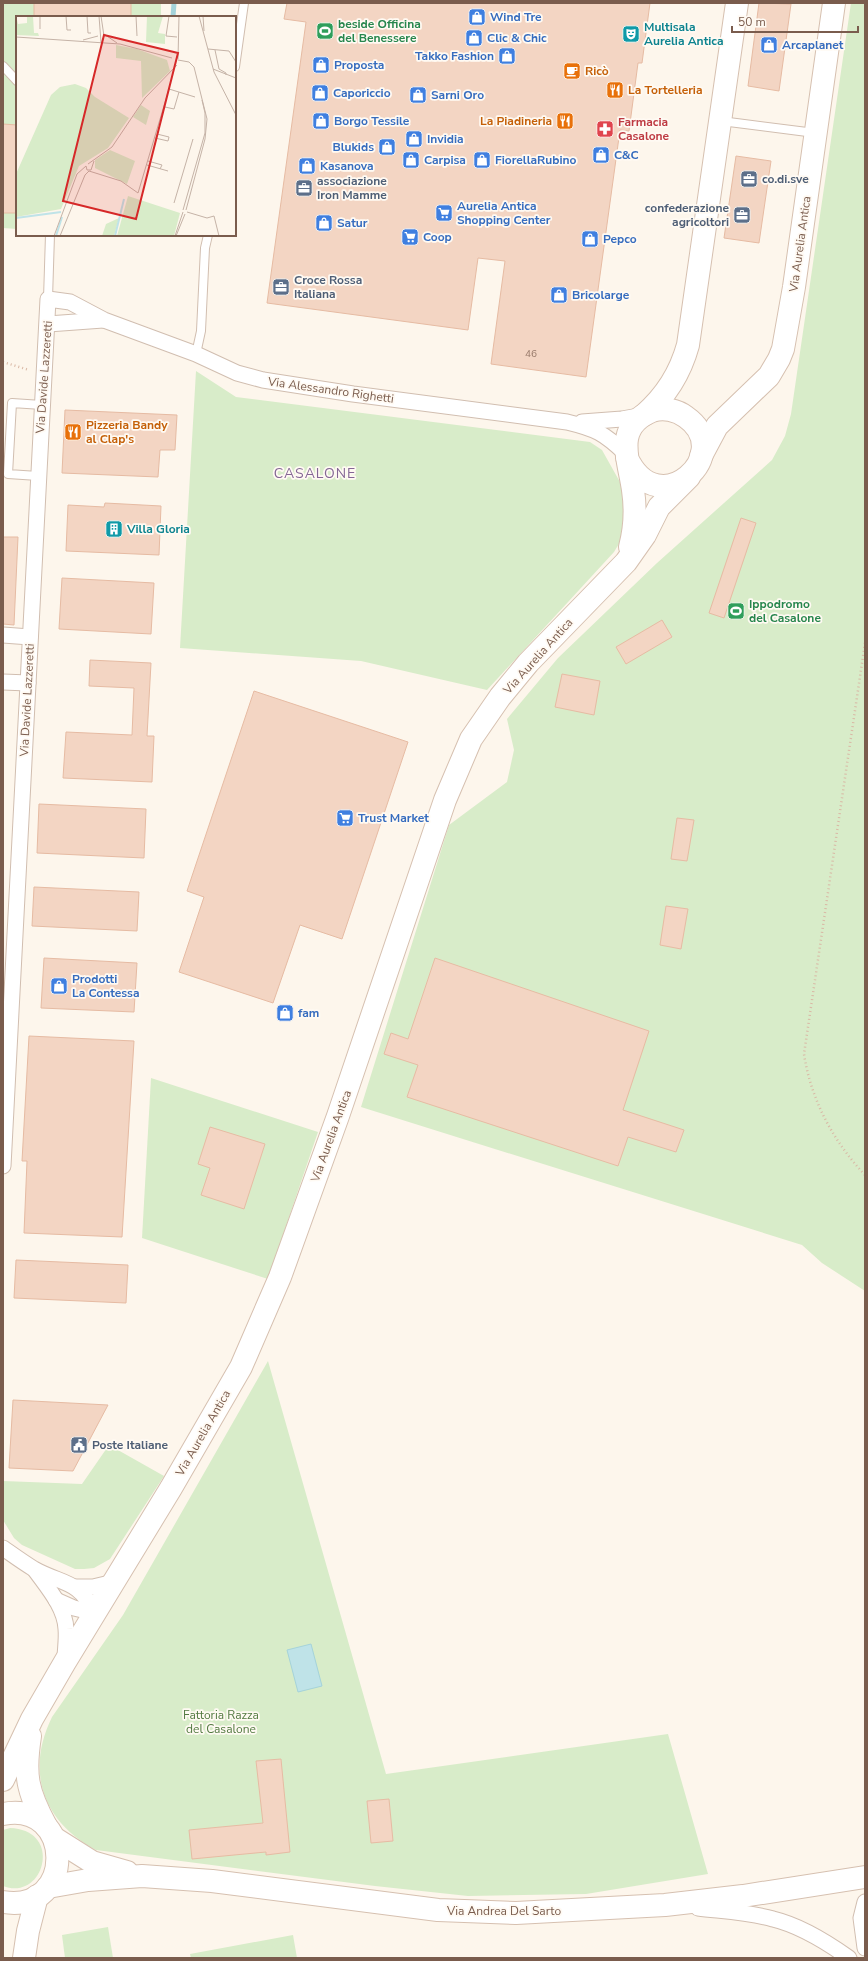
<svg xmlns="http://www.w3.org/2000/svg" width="868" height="1961" font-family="'Nunito Sans',sans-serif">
<rect width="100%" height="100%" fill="#fdf6ec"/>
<g fill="#d8ecc9">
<path d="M3,3H161V17H17V229L3,228Z"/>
<path d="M851,3H865V1291L822,1263L802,1245L361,1107L449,825L507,782L514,750L507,719L558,658L657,563L772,460L785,436L791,414Z"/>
<path d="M196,371L236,397L590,442L602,450L625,491L628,511L620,542L614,552L487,690L361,661L180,648Z"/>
<path d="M151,1078L318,1132L268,1279L142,1238Z"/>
<path d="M268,1361L386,1774L668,1734L708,1874L586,1894L468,1896L375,1886L96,1850C43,1822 25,1772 52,1717L123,1615Z"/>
<path d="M109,1445L164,1476L110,1559L94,1568L84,1569H75L22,1545L14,1538L3,1520V1481L82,1484Z"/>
<path d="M10,1828C64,1830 44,1902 3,1886V1830Z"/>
<path d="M108,1927L113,1958H65L62,1935Z"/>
<path d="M293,1935L297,1958H191L190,1954Z"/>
</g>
<path fill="#bfe3e8" stroke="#a5d3da" d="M311,1644L322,1686L298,1692L287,1650Z"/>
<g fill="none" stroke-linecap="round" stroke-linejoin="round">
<path stroke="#a5d3da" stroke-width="5" d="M173,17L174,3"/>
</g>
<g fill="#f3d5c3" stroke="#e6bba3">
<rect x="34" y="3" width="97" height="14"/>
<path d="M287,3H650L642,63H638L629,131L620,130L586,377L491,364L505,261L478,258L468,330L267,303L306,22L284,19Z"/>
<path d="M759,3L791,4L779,91L748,86Z"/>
<path d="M3,124L17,125V213H3Z"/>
<path d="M736,156L771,161L759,243L724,238Z"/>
<path d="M65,410L177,415L175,450H160L158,477L62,473Z"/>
<path d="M105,503L161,506L159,555L66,551L68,505L104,507Z"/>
<path d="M741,518L756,523L724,618L709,613Z"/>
<path d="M3,537H18L14,625L3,624Z"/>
<path d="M62,578L154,583L151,634L59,629Z"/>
<path d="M662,620L672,637L626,664L616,647Z"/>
<path d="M90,660L151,663L147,736H154L152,782L63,778L66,732L132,735L134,688L89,686Z"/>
<path d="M562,674L600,681L594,715L555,707Z"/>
<path d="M254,691L408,742L342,939L300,925L273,1003L179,972L204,897L187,891Z"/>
<path d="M39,804L146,809L144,858L37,853Z"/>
<path d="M677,818L694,820L687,861L671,859Z"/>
<path d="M34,887L139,892L137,931L32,926Z"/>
<path d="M666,906L688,909L681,949L660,945Z"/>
<path d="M44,958L137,963L134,1012L41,1008Z"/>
<path d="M435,958L649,1031L623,1110L684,1130L676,1152L628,1137L618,1166L407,1097L418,1065L384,1054L391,1033L408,1039Z"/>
<path d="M29,1036L134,1041L122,1237L24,1233L27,1161H22Z"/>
<path d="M210,1127L265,1144L244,1209L201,1195L210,1168L198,1164Z"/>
<path d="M16,1260L128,1265L126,1303L14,1298Z"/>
<path d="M13,1400L108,1405L73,1471L9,1468Z"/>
<path d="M281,1759L290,1852L266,1855V1852L192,1859L189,1830L263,1823L256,1761Z"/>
<path d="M389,1799L393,1841L371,1843L367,1801Z"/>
</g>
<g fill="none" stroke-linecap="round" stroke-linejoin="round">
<defs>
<g id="lane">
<path d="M3,66L17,81"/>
<path d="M235,67L244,3"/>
<path d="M721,121L815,133"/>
<path d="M48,299L50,235"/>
<path d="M196,354L201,331L205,248L208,235"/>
<path d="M38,476L8,474L12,403L42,405"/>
</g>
<g id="street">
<path d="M48,324L103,320"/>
<path d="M582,422L622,419L644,415"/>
<path d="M3,635L30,637"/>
<path d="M3,682L28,683"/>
<path d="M3,1166L48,299L70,302L104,320L196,354L237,373L263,380L353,394L567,422C596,429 604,433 626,454"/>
<path d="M3,1548C13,1555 24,1563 34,1569C63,1585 78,1579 95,1613"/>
<path d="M35,1570C47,1587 65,1607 66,1629C67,1639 65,1650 65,1660"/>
<path d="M76,1587H93L114,1582"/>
<path d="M56,1600L74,1608L95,1613"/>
<path d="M865,1902L861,1918L865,1948"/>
<path d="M698,1908C723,1911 749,1912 773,1919C798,1925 828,1943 849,1958"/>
</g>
<g id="secondary">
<path d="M644,415C666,396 680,374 688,345L737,3"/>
<path d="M701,456L717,426L769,376L779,359L783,349L794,287L834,3"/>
<path d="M627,458C659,526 737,453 686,417C677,410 663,407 652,411C613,427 629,460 633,490C636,510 635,528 630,547"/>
<path d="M30,1736C24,1775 27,1791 46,1826"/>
<path d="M3,1780L32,1719L65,1662L171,1488L241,1367L280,1277L338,1116L445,800L471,739L500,697L528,663L626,562L645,535L659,507L689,477"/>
<path d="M3,1814C74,1800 77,1914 3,1902"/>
<path d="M54,1838L92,1862L127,1872"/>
<path d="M48,1887L88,1880L142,1876L212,1881L438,1910L516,1913L665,1905L743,1896L865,1877"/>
<path d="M24,1958L28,1931L37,1896"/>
</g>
</defs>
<use href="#lane" stroke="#d1beb0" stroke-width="10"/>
<use href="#street" stroke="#d1beb0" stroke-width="17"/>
<use href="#secondary" stroke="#d6c0b0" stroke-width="24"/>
<g stroke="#d9b8a5" stroke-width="2.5" stroke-dasharray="1 3" stroke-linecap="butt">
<path d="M3,362L29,370"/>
<path d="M865,643L804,1054C811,1100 833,1141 865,1175"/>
</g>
<use href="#lane" stroke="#fff" stroke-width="8"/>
<use href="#street" stroke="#fff" stroke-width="15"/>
<use href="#secondary" stroke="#fff" stroke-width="22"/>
</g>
<defs>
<symbol id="shop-square" viewBox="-11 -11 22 22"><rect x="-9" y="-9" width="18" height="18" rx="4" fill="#3f7fe0" stroke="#fffaf3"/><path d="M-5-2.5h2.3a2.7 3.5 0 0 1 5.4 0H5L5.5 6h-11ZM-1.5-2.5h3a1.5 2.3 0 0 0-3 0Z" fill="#fff"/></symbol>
<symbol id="stadium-square" viewBox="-11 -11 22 22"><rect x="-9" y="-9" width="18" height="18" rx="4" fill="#2e9e5b" stroke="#fffaf3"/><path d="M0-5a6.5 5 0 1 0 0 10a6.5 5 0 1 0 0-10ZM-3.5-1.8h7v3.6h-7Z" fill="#fff"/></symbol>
<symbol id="theatre-square" viewBox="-11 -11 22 22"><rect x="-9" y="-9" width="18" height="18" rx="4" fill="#0f9aa8" stroke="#fffaf3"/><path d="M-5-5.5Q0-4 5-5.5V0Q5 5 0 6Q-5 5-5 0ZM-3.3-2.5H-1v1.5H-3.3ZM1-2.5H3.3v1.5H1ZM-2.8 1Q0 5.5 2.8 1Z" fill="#fff"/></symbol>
<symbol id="cafe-square" viewBox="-11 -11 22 22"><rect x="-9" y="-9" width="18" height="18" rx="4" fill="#e8710a" stroke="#fffaf3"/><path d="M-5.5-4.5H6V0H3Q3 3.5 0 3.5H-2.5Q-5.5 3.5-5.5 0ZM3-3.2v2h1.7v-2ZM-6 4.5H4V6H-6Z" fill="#fff"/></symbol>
<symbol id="restaurant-square" viewBox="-11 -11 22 22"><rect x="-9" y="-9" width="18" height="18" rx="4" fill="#e8710a" stroke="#fffaf3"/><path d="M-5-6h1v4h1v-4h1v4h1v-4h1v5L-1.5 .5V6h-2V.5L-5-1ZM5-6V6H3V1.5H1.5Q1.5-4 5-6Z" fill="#fff"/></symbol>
<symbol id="pharmacy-square" viewBox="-11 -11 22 22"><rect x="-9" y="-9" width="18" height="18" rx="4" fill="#e0444e" stroke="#fffaf3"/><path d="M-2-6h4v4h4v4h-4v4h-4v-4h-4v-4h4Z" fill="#fff"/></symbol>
<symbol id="office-square" viewBox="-11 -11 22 22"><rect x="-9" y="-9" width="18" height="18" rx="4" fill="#5c6f8a" stroke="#fffaf3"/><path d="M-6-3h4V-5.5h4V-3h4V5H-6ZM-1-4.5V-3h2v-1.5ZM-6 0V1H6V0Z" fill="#fff"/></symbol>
<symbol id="supermarket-square" viewBox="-11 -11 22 22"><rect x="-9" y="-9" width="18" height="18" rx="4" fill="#3f7fe0" stroke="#fffaf3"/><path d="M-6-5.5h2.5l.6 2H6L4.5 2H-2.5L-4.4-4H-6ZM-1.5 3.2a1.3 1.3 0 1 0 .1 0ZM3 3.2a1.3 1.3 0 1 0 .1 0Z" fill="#fff"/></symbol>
<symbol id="building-square" viewBox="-11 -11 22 22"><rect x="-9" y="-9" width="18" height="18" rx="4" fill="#0f9aa8" stroke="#fffaf3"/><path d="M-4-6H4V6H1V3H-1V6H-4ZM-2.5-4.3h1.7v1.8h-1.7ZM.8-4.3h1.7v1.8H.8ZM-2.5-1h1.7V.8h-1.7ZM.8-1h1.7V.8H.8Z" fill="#fff"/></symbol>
<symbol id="civic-square" viewBox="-11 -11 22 22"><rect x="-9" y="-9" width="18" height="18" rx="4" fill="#5c6f8a" stroke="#fffaf3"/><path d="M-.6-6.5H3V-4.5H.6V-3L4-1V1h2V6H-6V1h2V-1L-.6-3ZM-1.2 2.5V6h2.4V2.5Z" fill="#fff"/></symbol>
</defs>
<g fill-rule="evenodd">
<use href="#shop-square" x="467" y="7" width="20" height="20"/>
<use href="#stadium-square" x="315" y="21" width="20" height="20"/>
<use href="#theatre-square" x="621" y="24" width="20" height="20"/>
<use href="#shop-square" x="464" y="28" width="20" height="20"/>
<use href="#shop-square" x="759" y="35" width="20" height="20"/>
<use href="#shop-square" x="497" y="46" width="20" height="20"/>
<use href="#shop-square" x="311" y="55" width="20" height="20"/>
<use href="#cafe-square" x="562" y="61" width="20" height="20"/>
<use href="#restaurant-square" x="605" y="80" width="20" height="20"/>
<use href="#shop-square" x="310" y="83" width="20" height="20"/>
<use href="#shop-square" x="408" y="85" width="20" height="20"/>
<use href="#shop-square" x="311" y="111" width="20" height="20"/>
<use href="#restaurant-square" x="555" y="111" width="20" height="20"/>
<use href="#pharmacy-square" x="595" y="119" width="20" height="20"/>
<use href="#shop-square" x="404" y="129" width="20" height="20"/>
<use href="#shop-square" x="377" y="137" width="20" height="20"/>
<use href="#shop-square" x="591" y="145" width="20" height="20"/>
<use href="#shop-square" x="401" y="150" width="20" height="20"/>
<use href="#shop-square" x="472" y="150" width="20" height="20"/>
<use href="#shop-square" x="297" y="156" width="20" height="20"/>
<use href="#office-square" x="739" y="169" width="20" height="20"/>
<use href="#office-square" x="294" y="178" width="20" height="20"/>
<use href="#supermarket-square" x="434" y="203" width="20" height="20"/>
<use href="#office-square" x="732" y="205" width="20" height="20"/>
<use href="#shop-square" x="314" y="213" width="20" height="20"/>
<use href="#supermarket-square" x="400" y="227" width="20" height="20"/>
<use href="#shop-square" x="580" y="229" width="20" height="20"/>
<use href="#office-square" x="271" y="277" width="20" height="20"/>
<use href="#shop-square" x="549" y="285" width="20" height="20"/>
<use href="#restaurant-square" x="63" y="422" width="20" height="20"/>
<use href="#building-square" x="104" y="519" width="20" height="20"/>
<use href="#stadium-square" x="726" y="601" width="20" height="20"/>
<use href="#supermarket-square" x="335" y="808" width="20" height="20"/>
<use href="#shop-square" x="49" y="976" width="20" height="20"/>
<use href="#shop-square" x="275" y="1003" width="20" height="20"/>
<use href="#civic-square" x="69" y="1435" width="20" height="20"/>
</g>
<g text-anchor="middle" stroke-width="3.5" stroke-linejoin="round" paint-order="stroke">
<g font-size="10" fill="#987a6a">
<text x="531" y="357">46</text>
</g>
<g font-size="12" font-weight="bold" fill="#366cbe" stroke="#fffaf3" text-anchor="start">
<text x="490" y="21">Wind Tre</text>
<text x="487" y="42">Clic &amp; Chic</text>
<text x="782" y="49">Arcaplanet</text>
<text x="494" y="60" text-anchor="end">Takko Fashion</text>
<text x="334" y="69">Proposta</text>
<text x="333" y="97">Caporiccio</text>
<text x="431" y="99">Sarni Oro</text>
<text x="334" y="125">Borgo Tessile</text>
<text x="427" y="143">Invidia</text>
<text x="374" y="151" text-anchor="end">Blukids</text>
<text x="614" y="159">C&amp;C</text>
<text x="424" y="164">Carpisa</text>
<text x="495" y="164">FiorellaRubino</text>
<text x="320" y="170">Kasanova</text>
<text x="457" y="210">Aurelia Antica<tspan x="457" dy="14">Shopping Center</tspan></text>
<text x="337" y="227">Satur</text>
<text x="423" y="241">Coop</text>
<text x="603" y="243">Pepco</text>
<text x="572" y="299">Bricolarge</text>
<text x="358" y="822">Trust Market</text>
<text x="72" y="983">Prodotti<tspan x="72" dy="14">La Contessa</tspan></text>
<text x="298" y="1017">fam</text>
</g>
<g font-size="12" font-weight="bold" fill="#27864d" stroke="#fffaf3" text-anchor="start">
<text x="338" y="28">beside Officina<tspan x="338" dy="14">del Benessere</tspan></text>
<text x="749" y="608">Ippodromo<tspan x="749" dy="14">del Casalone</tspan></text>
</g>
<g font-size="12" font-weight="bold" fill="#0d838f" stroke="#fffaf3" text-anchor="start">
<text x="644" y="31">Multisala<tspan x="644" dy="14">Aurelia Antica</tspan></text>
<text x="127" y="533">Villa Gloria</text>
</g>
<g font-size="12" font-weight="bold" fill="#c56008" stroke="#fffaf3" text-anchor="start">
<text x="585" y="75">Ricò</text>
<text x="628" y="94">La Tortelleria</text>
<text x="552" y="125" text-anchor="end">La Piadineria</text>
<text x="86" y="429">Pizzeria Bandy<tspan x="86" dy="14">al Clap's</tspan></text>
</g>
<g font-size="12" font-weight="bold" fill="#be3a42" stroke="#fffaf3" text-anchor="start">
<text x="618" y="126">Farmacia<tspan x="618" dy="14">Casalone</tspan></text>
</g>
<g font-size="12" font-weight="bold" fill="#4e5e75" stroke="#fffaf3" text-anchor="start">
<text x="762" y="183">co.di.sve</text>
<text x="317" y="185">associazione<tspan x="317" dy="14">Iron Mamme</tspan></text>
<text x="729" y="212" text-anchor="end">confederazione<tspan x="729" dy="14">agricoltori</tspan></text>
<text x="294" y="284">Croce Rossa<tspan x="294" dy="14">Italiana</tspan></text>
<text x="92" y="1449">Poste Italiane</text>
</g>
<g font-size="12" fill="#7a5c4d" stroke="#fffaf3">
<text transform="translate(800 244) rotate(-82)" y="4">Via Aurelia Antica</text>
<text transform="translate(44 377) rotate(-86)" y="4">Via Davide Lazzeretti</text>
<text transform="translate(331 390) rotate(8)" y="4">Via Alessandro Righetti</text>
<text transform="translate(538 656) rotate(-48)" y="4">Via Aurelia Antica</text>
<text transform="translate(27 700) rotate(-87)" y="4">Via Davide Lazzeretti</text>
<text transform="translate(331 1136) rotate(-70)" y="4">Via Aurelia Antica</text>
<text transform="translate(203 1433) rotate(-60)" y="4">Via Aurelia Antica</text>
<text x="504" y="1915">Via Andrea Del Sarto</text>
</g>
<g font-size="12" fill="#537a41" stroke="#fffaf3">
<text x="221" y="1719">Fattoria Razza<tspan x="221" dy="14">del Casalone</tspan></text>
</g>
<g font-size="14" letter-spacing="1" fill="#846695" stroke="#fffaf3">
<text x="315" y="478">CASALONE</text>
</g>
</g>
<g transform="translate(16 16)">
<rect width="220" height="220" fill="#fdf6ec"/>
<path d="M0,0L2,8L11,7V1L17,0L18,17H22L23,20L0,19ZM131,0H147L142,17L149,18V28L130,26ZM100,29L121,33L151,44L154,55L126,82L125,45L100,42ZM59,68L70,72L79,81L113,102L92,132L63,150L45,193L0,201V158L35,79L44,71ZM125,89L134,95L130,109L117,101ZM94,134L119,145L111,168L79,152V144ZM112,180L164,197L158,220H101ZM103,202L98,220H86L90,208Z" fill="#d8ecc9"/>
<path fill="none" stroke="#bfe3e8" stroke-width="2" d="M0,202L45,196M40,220L46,201M99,220L108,183"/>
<path fill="none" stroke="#c5b3a7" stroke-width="1" d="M24,0V13M50,0L51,14H55M71,0L72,17H75M83,0L85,26M85,0L88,20L86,26M120,0L121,20M153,0L150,20L161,21M183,0L198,56L220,99M187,0L188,15M88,18L101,27M0,21L104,28L156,42M67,24L82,20M192,33L213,35L220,46M199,34L203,53L210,57V59M162,43L163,0M162,44L173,46L178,51L191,103L189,123L170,194M197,53L220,62M153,73L179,81M149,91L158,93L163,76M139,122L152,125L153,121L141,118M132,145L146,149L144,153M72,148L96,131L129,82L161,49M131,149L152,155M70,150L71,154H75L78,145M158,187L177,123M167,194L189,117V97L186,84M171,196L191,202L198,200L203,220M38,220L61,158L70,150M44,220L69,159L73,155L105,165L122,177L153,73M159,220L167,196M160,220L169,198"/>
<path fill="#d62828" fill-opacity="0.15" stroke="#d62828" stroke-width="2" d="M88,19L162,37L120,203L47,185Z"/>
<rect width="220" height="220" fill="none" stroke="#7a5c4d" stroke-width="2"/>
</g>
<rect width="868" height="1961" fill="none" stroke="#7a5c4d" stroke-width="8"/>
<path d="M732 26v6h126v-6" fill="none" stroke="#7a5c4d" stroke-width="2"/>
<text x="738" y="26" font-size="12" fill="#7a5c4d" stroke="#fffaf3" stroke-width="3" paint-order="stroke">50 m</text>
</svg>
